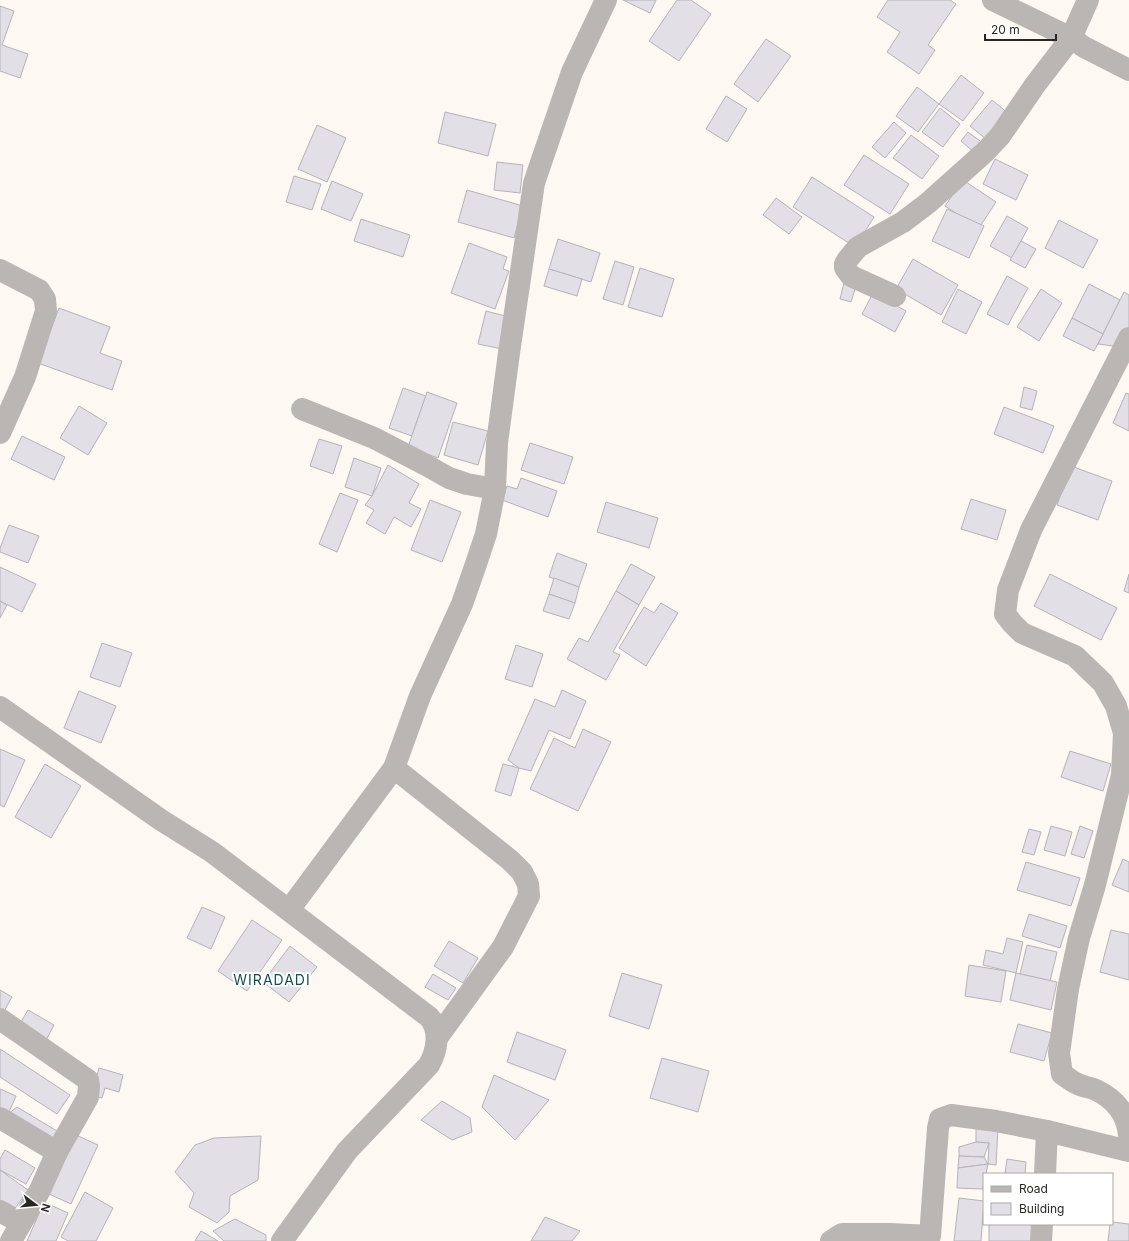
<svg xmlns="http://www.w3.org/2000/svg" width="1129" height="1241" font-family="Inter,sans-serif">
<rect width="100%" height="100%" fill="#fef8f3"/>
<g fill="#e3dfe6" stroke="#b5b2b8">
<path d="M623,0H656L650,13Z"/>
<path d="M677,0H691L711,14L679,61L649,41Z"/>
<path d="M888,0H950L956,4L928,45L935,50L919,74L887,52L900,32L877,17Z"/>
<path d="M0,6L14,11L2,45L28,54L20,78L0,71Z"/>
<path d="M766,39L791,56L758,102L734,84Z"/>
<path d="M961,75L984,93L963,121L939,104Z"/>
<path d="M917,87L939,104L918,132L896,116Z"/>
<path d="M726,96L747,109L727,142L706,129Z"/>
<path d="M992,100L1009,114L987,140L970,126Z"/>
<path d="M940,108L960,124L943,147L922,132Z"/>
<path d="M445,112L496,124L488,156L438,143Z"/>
<path d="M894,122L906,133L885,158L872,147Z"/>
<path d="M317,125L346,138L327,182L298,169Z"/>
<path d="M968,132L984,144L976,154L961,141Z"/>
<path d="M911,135L939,156L922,179L893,158Z"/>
<path d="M864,155L909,184L890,214L844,185Z"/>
<path d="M995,159L1028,175L1016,200L983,184Z"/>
<path d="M497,162L523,165L520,193L494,190Z"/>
<path d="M294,176L321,184L312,210L286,202Z"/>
<path d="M812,177L874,217L855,247L793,207Z"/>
<path d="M963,180L996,202L979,228L945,206Z"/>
<path d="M332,181L363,194L351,221L321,209Z"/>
<path d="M467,190L523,206L514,238L458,222Z"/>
<path d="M776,198L802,217L789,234L763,215Z"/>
<path d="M947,209L984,226L969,258L932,241Z"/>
<path d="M1007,216L1028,228L1012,258L990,246Z"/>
<path d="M361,219L410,235L403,257L354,241Z"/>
<path d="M1059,220L1098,240L1083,268L1045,248Z"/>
<path d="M558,239L600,253L591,282L549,269Z"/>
<path d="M1021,241L1036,249L1025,268L1010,260Z"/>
<path d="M469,243L507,257L503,269L509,271L495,309L451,293Z"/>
<path d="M913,259L958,285L941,315L896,289Z"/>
<path d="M615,261L634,267L623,305L603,299Z"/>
<path d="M640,268L674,279L662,317L628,307Z"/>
<path d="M549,269L582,279L577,296L544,286Z"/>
<path d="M1007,276L1028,288L1008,325L987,314Z"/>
<path d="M844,283L856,286L851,302L840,299Z"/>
<path d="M1089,284L1120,300L1103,334L1072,318Z"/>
<path d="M958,289L982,302L966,334L942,322Z"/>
<path d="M1041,289L1062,303L1039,341L1017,327Z"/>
<path d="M1124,292L1129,295V330L1121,347L1098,344Z"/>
<path d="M873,293L906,311L895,332L862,314Z"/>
<path d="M59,308L110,327L100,353L122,361L112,390L38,363Z"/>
<path d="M486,311L509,317L502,349L478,344Z"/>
<path d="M1072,318L1103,334L1094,351L1063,336Z"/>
<path d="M1024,387L1037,391L1032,410L1020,407Z"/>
<path d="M403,388L426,396L412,436L389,428Z"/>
<path d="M427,392L457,403L438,458L408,447Z"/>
<path d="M1126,393L1129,394V431L1113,423Z"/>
<path d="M79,406L107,423L88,455L60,438Z"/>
<path d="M1004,407L1054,426L1043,453L994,434Z"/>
<path d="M453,422L488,431L478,465L444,455Z"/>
<path d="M22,436L65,457L54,480L11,459Z"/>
<path d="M319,439L342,446L333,474L310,466Z"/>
<path d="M530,443L573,457L564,484L521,470Z"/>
<path d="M354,458L381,468L372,496L345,487Z"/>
<path d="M388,465L419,484L409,503L421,509L411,527L394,517L385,534L366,523L374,510L365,505L372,496Z"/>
<path d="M1071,466L1112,481L1098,520L1057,505Z"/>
<path d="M521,478L557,491L548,517L502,500L507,486L517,489Z"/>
<path d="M340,493L358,500L337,552L319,544Z"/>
<path d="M971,499L1006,510L997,540L961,529Z"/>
<path d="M430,500L461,512L442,562L411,550Z"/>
<path d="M606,502L658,518L649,548L597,532Z"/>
<path d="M9,525L39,536L28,563L0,552V548Z"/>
<path d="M557,553L587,564L579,587L549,577Z"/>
<path d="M631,564L655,577L639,605L616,591Z"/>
<path d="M0,567L36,584L22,612L0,601Z"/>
<path d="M1050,574L1117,608L1101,640L1034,606Z"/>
<path d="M1129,574V593L1124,591Z"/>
<path d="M554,578L579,587L575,603L549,594Z"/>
<path d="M616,591L639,605L613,652L620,655L606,680L567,659L579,638L588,642Z"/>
<path d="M549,594L575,603L569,619L543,611Z"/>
<path d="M0,601L7,605L0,618Z"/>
<path d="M661,603L678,613L646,666L619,648L644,607L654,613Z"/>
<path d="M102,643L132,653L120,687L90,677Z"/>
<path d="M516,645L543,654L532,687L505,679Z"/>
<path d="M562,690L586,701L570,739L549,730L531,771L519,768L508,760L535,699L555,707Z"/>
<path d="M79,691L116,706L101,743L64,728Z"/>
<path d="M583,729L611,742L578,811L530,789L554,738L575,748Z"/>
<path d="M0,749L25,760L4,807L0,805Z"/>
<path d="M1070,751L1111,764L1103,791L1061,777Z"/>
<path d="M45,764L81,786L51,838L15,817Z"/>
<path d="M503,764L519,768L511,796L495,791Z"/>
<path d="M1051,826L1072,832L1065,856L1044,850Z"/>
<path d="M1080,826L1093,831L1084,858L1071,854Z"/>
<path d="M1029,829L1041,832L1034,855L1022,852Z"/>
<path d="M1123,859L1129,862V892L1112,885Z"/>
<path d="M1026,862L1080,878L1071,906L1017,890Z"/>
<path d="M202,907L225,917L211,949L187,938Z"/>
<path d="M1029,914L1067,926L1060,948L1022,936Z"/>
<path d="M252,920L282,940L247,991L218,971Z"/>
<path d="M1111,930L1129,934V980L1100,972Z"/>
<path d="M1007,938L1023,942L1016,973L983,965L986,950L1003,954Z"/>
<path d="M449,941L478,958L463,983L434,966Z"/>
<path d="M1027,945L1057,952L1050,981L1020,974Z"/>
<path d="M290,946L317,967L289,1002L263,982Z"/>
<path d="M969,965L1006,971L1001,1002L965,996Z"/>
<path d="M622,973L662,985L649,1029L609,1016Z"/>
<path d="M1016,973L1057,982L1051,1010L1010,1000Z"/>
<path d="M433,974L456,988L448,1000L425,987Z"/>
<path d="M0,990L12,997L3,1013L0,1012Z"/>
<path d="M28,1010L54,1025L45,1042L18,1027Z"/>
<path d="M1018,1024L1052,1033L1044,1061L1010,1052Z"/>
<path d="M517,1032L566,1050L555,1080L507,1062Z"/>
<path d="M0,1049L70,1095L57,1114L0,1077Z"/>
<path d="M662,1058L709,1071L698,1112L650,1098Z"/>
<path d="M99,1068L123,1075L119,1092L105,1088L102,1098L92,1096Z"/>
<path d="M494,1075L549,1100L515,1140L482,1107Z"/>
<path d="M0,1089L16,1096L8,1114L0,1110Z"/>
<path d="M442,1101L470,1118L472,1132L452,1140L421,1120Z"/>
<path d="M17,1107L57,1131L54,1139L8,1114Z"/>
<path d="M976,1127L998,1128L996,1165L988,1164L989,1143L976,1142Z"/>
<path d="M76,1135L98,1145L71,1204L49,1194Z"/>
<path d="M261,1136L258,1180L230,1196L229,1212L217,1223L189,1207L194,1193L175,1172L195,1145L214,1138Z"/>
<path d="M976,1142L989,1143L984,1157L959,1156V1147Z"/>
<path d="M5,1150L35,1168L26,1184L0,1170V1159Z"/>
<path d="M959,1156L984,1157L988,1164L958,1168Z"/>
<path d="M1007,1159L1026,1162L1025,1174H1005Z"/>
<path d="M988,1164L986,1174H984L983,1189L957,1188L958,1168Z"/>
<path d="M0,1170L28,1190L13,1211L0,1201Z"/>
<path d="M85,1192L113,1208L96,1241H68L61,1237Z"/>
<path d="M959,1198L984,1201L981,1241H954Z"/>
<path d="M44,1202L68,1213L56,1241H27Z"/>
<path d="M545,1217L580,1231L572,1241H531Z"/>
<path d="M235,1219L266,1235V1241H224L213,1231Z"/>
<path d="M1112,1222L1129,1224V1241H1108L1110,1224H1112Z"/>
<path d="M989,1224H1037L1034,1241H989Z"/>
<path d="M201,1231L218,1241H195Z"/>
</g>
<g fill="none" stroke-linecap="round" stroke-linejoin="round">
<g stroke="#b9b6b4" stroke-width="22">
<path d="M993,0L1071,38L1084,47L1129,70"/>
<path d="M0,270L39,290L45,299L46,311L25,377L0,433"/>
<path d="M895,296L851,276L845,268V264L848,259L858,247L903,222L928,203L985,152L1000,136L1035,85L1071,38L1088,0"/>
<path d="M1129,338L1031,530L1008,590L1005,614L1012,623L1022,633L1075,656L1103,683L1116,706L1124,733L1122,775L1095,885L1079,938L1068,989L1059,1053L1062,1074C1067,1077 1072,1082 1078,1084C1083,1087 1090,1087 1096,1090C1115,1099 1127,1114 1129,1135"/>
<path d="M302,409L374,438L426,465L449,478L467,484L495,489"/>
<path d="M0,707L161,820L212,852L429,1017C441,1030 437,1051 429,1065L347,1151L282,1241"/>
<path d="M394,768L510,860L522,872L528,884L529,896L503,947L437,1038"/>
<path d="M289,910L394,768L420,696L462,604L476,564L486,534L495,489L497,443L509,353L534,183L572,72L606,0"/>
<path d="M0,1019L88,1080L89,1086L88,1097L57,1152L40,1190L11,1241"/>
<path d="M0,1118L57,1152"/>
<path d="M1045,1174L1047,1131"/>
<path d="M0,1211L21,1223"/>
<path d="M831,1241L842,1234H890L930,1236L938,1128L940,1119L951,1115L996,1121L1047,1131L1129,1151"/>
<path d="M1041,1241L1042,1224"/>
</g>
</g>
<g text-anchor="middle" stroke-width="4" stroke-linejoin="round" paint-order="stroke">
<g font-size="14" letter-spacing="1" fill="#114f53" stroke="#fff">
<text x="272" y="985">WIRADADI</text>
</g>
</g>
<rect x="983" y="1173" width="130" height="52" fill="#ffffff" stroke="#a9a9a8"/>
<rect x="991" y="1186" width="20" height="6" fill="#b9b6b4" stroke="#a9a9a8"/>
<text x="1019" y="1193" font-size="12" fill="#292725">Road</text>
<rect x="991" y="1203" width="20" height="12" fill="#e3dfe6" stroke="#a9a9a8"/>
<text x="1019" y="1213" font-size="12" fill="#292725">Building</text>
<g transform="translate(36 1205) rotate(106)" stroke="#ffffff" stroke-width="3" paint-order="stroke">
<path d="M0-3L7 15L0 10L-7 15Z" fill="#292725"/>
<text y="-6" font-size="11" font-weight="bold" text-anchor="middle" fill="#292725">N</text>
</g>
<path d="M985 34v6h71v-6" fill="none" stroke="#292725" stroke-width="2"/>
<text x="991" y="34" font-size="12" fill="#292725" stroke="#ffffff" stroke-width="3" paint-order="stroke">20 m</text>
</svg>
